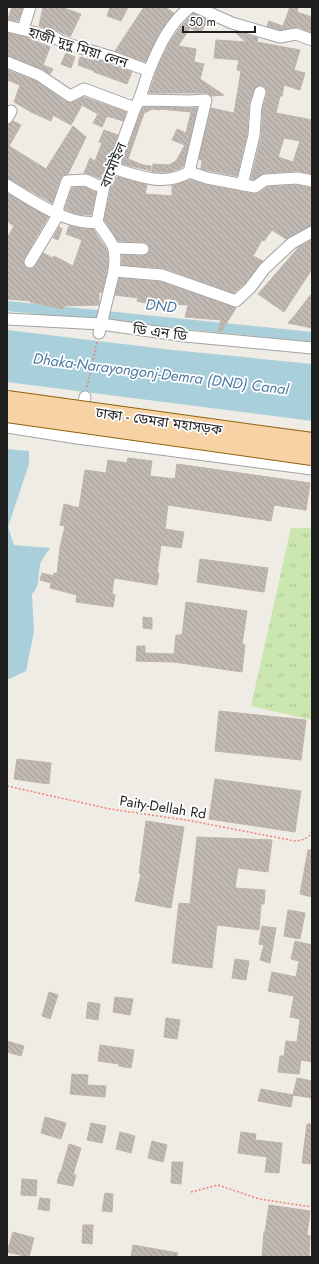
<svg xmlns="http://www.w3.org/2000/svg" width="319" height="1264" font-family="Jost,'Noto Sans Bengali',sans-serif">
<defs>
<pattern id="grass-tufts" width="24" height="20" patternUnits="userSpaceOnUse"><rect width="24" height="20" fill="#cbe6af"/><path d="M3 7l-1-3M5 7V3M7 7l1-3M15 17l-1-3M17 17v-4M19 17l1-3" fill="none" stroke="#aec596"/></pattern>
<pattern id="building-back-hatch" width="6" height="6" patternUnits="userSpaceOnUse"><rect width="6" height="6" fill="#bfb8b3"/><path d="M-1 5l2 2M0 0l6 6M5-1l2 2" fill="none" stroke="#a49e9a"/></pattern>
</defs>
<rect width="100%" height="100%" fill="#efece6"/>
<path fill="url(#grass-tufts)" d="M291,528H312V720L251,706Z"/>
<g fill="#a9cfda">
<path d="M7,330L173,350L312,364V421L7,382Z"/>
<path d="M7,449L29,451V464L8,527L14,545L50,548C47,553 41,560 40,565C38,575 40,587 32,594L34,631L26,671L7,680Z"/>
</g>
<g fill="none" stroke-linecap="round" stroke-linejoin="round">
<path stroke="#a9cfda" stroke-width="10" d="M7,306L312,337"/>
</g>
<g fill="url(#building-back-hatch)" stroke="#c0b3a9" fill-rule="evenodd">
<path d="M12,7H23L18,21L8,19Z"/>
<path d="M43,7H61L81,14L70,37L56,30L39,26Z"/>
<path d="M110,7H128L121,21L107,16Z"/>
<path d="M144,7H165L174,13L159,33L145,62L115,51Z"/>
<path d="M290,7H298L297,12L312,17V33L298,27L280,30L267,26L269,21L283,26Z"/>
<path d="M193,13L208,20L200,33L190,28L178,46L196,49L194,62L204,64L200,79L224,95L212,96L206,93H149L159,64L171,40L182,25Z"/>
<path d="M234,31L258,38L257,42L300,50L294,70L305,73L300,90L284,85L282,96H280L276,113L312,120V174L297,171L265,173L253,180L251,179L261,137L263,107L267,94L265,87L262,85L255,87L249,104L247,134L237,176L201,169L202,160L199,159L211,108L234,113L241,71L237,70L239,60L214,58L216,40L246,42ZM284,138L300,141L293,162L278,157Z"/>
<path d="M7,33L25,37L50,47L43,65L53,69L50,74L42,69L7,55Z"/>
<path d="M66,53L75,57L71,68L61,64Z"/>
<path d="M80,57L94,61L95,59L132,72L127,84L94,72V71L78,65Z"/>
<path d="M7,70L36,81L66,102H73L84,97L126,112L123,121L107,116L102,127L93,123L98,114L82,105L71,125L53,115L51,121L31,112L14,102L20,85L7,80Z"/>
<path d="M147,107L197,108L184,165L181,168L169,172H152L153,164L169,165L176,161L185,145L172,140L177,129L186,133L191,112L160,109V110L152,109L144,113L128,159L143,165L151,166V171L122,164L141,111L143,108Z"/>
<path d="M13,121L21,125L9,146L46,169L73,126L86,137L68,174L63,175L60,179L52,203L7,178V125Z"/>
<path d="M104,130L118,135L107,165L100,178L89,174L84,173L90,158L95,161L102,143L99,142Z"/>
<path d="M117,177L147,185L145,194L172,196V186L190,180L206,185L254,194L259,193L267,187L297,185L312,188V225L286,239L272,230L264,241L262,240L253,256L263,261L245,283L234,293L164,268L122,265V255L143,256L149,253L150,249L147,243L144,242L118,241L104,220L111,188Z"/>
<path d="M85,187L96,192L91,215L77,214L65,209L72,188Z"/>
<path d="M8,194L48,217L24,259V265L27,268H34L43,253L53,258L54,256L73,266L82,240L66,234L69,226L85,229H93L107,250L108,259L107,270L102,293L99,292V305L64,306L63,309L30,302L31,301L7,299V238L14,226L7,221V197Z"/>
<path d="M59,227L62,229L58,240L53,238Z"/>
<path d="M312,240V269L284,312L258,294L299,247Z"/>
<path d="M119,278L161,282L236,308L221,332H218L221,320L185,317L188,305L159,303L158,306L137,301L138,298L115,295Z"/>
<path d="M312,293V328L288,323L295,315Z"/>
<path d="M128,458L152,461L150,476L175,479L177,464L310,483L306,510L274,505L271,521L168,505L165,529L184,532L181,548L161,545L157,573H159L157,585L114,578L112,594L115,595L113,607L76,602L77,595L50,588L51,583L40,580L42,573L53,576L54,573L57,574L60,547L65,526L60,525L64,504L79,508L85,470L106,473L108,460L127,463Z"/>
<path d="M200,559L268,568L264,592L197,582Z"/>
<path d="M186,602L247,611L242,644L245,645L242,672L174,662L136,661L137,646H145V653L174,654L176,635H182Z"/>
<path d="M143,617L152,618V629L143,628Z"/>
<path d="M219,711L306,720L301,760L215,751Z"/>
<path d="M17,759L51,763L49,784L14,779Z"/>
<path d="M215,779L301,791L295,832L209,819Z"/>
<path d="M146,821L184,827L171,908L135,901L141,874L139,873Z"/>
<path d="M197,837L272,840L268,872L238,868L235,888L265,890L264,904H261L259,930L217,925L212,968L172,963L179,903L190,904Z"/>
<path d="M308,850H312V897L300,894Z"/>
<path d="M288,910L305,913L300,939L284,936Z"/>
<path d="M262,926L276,928L270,963L260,960L264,945L259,944Z"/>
<path d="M295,941L312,945V1011L310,1024H312V1062L301,1060L299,1074L278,1072L280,1056H284L286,1041L297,1042L300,1019L290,1017L294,996L268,991L272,972L296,977L299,961L291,959Z"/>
<path d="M235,959L249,961L246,980L232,978Z"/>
<path d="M49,992L58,995L50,1019L42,1016Z"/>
<path d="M115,997L133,999L130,1015L113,1012Z"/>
<path d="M88,1002L100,1004L98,1020L86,1018Z"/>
<path d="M166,1018L180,1020L177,1039L164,1037Z"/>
<path d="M7,1041L24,1046L21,1056L7,1052Z"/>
<path d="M100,1045L134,1050L131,1068L119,1066V1064L98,1061Z"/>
<path d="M72,1074L88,1075L87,1085L106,1086L105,1097L70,1094Z"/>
<path d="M297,1078L312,1081V1098L293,1095Z"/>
<path d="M261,1089L293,1095L291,1107L258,1101Z"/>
<path d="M45,1117L66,1123L61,1139L41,1133Z"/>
<path d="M91,1123L106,1126L102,1143L87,1140Z"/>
<path d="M307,1124H312V1164L302,1163Z"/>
<path d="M120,1132L135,1136L131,1153L116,1149Z"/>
<path d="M241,1132L256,1134L255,1140L282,1143L279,1173L265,1172L267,1157L238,1153Z"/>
<path d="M152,1141L167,1145L163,1162L148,1158Z"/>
<path d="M69,1144L81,1148L73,1175H76L73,1186L57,1183L60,1172H61Z"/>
<path d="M172,1162H183L181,1184L171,1183Z"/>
<path d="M22,1179L37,1180L36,1196L21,1195Z"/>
<path d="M105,1193L113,1194L112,1212L102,1211Z"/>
<path d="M40,1198L50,1199L49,1211L38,1209Z"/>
<path d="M269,1205L310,1211L307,1235L310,1236L309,1257L262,1256L264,1232H265Z"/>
<path d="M83,1225H93L92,1244L82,1243Z"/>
<path d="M13,1232L34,1238L29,1257L7,1252Z"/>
<path d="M133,1245L178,1253L177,1257H131Z"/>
</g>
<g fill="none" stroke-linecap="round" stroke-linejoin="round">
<defs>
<g id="street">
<path d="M196,7L232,23L280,37L296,34L312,40"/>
<path d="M7,26L54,37L64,43L112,57L149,71"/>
<path d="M23,29L30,7"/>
<path d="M7,62L39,75L70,96L84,89L135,108"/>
<path d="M139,101L147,100L189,101L206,100L189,172"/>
<path d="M7,118L11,111"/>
<path d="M113,168C137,176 165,187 189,172L207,178L255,187L265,180L297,178L312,181"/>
<path d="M7,185C29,199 71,227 97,222"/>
<path d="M242,185L254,135L256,106L260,92"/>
<path d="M114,248L143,249"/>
<path d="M30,262L58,215V207L67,181L86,180L96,185L104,186"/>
<path d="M114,271L162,275L236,301L250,288L265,268L292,243L312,232"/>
<path d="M7,319L101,324L185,336L312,348"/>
<path d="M99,333L114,271L115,259L114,248L109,239L97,222L104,186L113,168L135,108C142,96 144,83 149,71C159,46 169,24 190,7"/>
<path d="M81,416L85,397"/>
<path d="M7,427L77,438L312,469"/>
</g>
</defs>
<use href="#street" stroke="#a3a3a3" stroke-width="13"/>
<g stroke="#f18175" stroke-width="1.5" stroke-dasharray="2 2" stroke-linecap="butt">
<path d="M87,387L97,342"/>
<path d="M7,786L110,809L192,821L295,841C303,840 309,839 312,831"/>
<path d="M191,1192L218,1185L259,1199L312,1207"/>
</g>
<use href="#street" stroke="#fff" stroke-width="11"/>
<defs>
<g id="primary-bridge">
<path d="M7,400L312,442"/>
<path d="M7,413L312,456"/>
</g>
</defs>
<use href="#primary-bridge" stroke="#90620a" stroke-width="20" stroke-linecap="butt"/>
<use href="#primary-bridge" stroke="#f6d2a4" stroke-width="18"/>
</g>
<g text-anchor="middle" stroke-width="3.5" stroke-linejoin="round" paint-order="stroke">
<g font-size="14" fill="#1f1f1f" stroke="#fff">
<text transform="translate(78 47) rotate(18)" y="5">হাজী দুদু মিয়া লেন</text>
<text transform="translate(113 165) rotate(-68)" y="5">বামৌইল</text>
<text transform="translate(160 332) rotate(8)" y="5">ডি এন ডি</text>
<text transform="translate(159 421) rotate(8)" y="5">ঢাকা - ডেমরা মহাসড়ক</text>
<text transform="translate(163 807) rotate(9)" y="5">Paity-Dellah Rd</text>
</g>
<g font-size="15" font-style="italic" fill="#4e79a1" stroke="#fff">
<text transform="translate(161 306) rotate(6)" y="5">DND</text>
<text transform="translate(161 374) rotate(7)" y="5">Dhaka-Narayongonj-Demra (DND) Canal</text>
</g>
</g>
<rect width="319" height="1264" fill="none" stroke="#1f1f1f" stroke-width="16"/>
<path d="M183 26v6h72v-6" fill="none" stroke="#1f1f1f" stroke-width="2"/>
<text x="189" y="26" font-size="12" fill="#1f1f1f" stroke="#ffffff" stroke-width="3" paint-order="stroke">50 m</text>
</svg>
